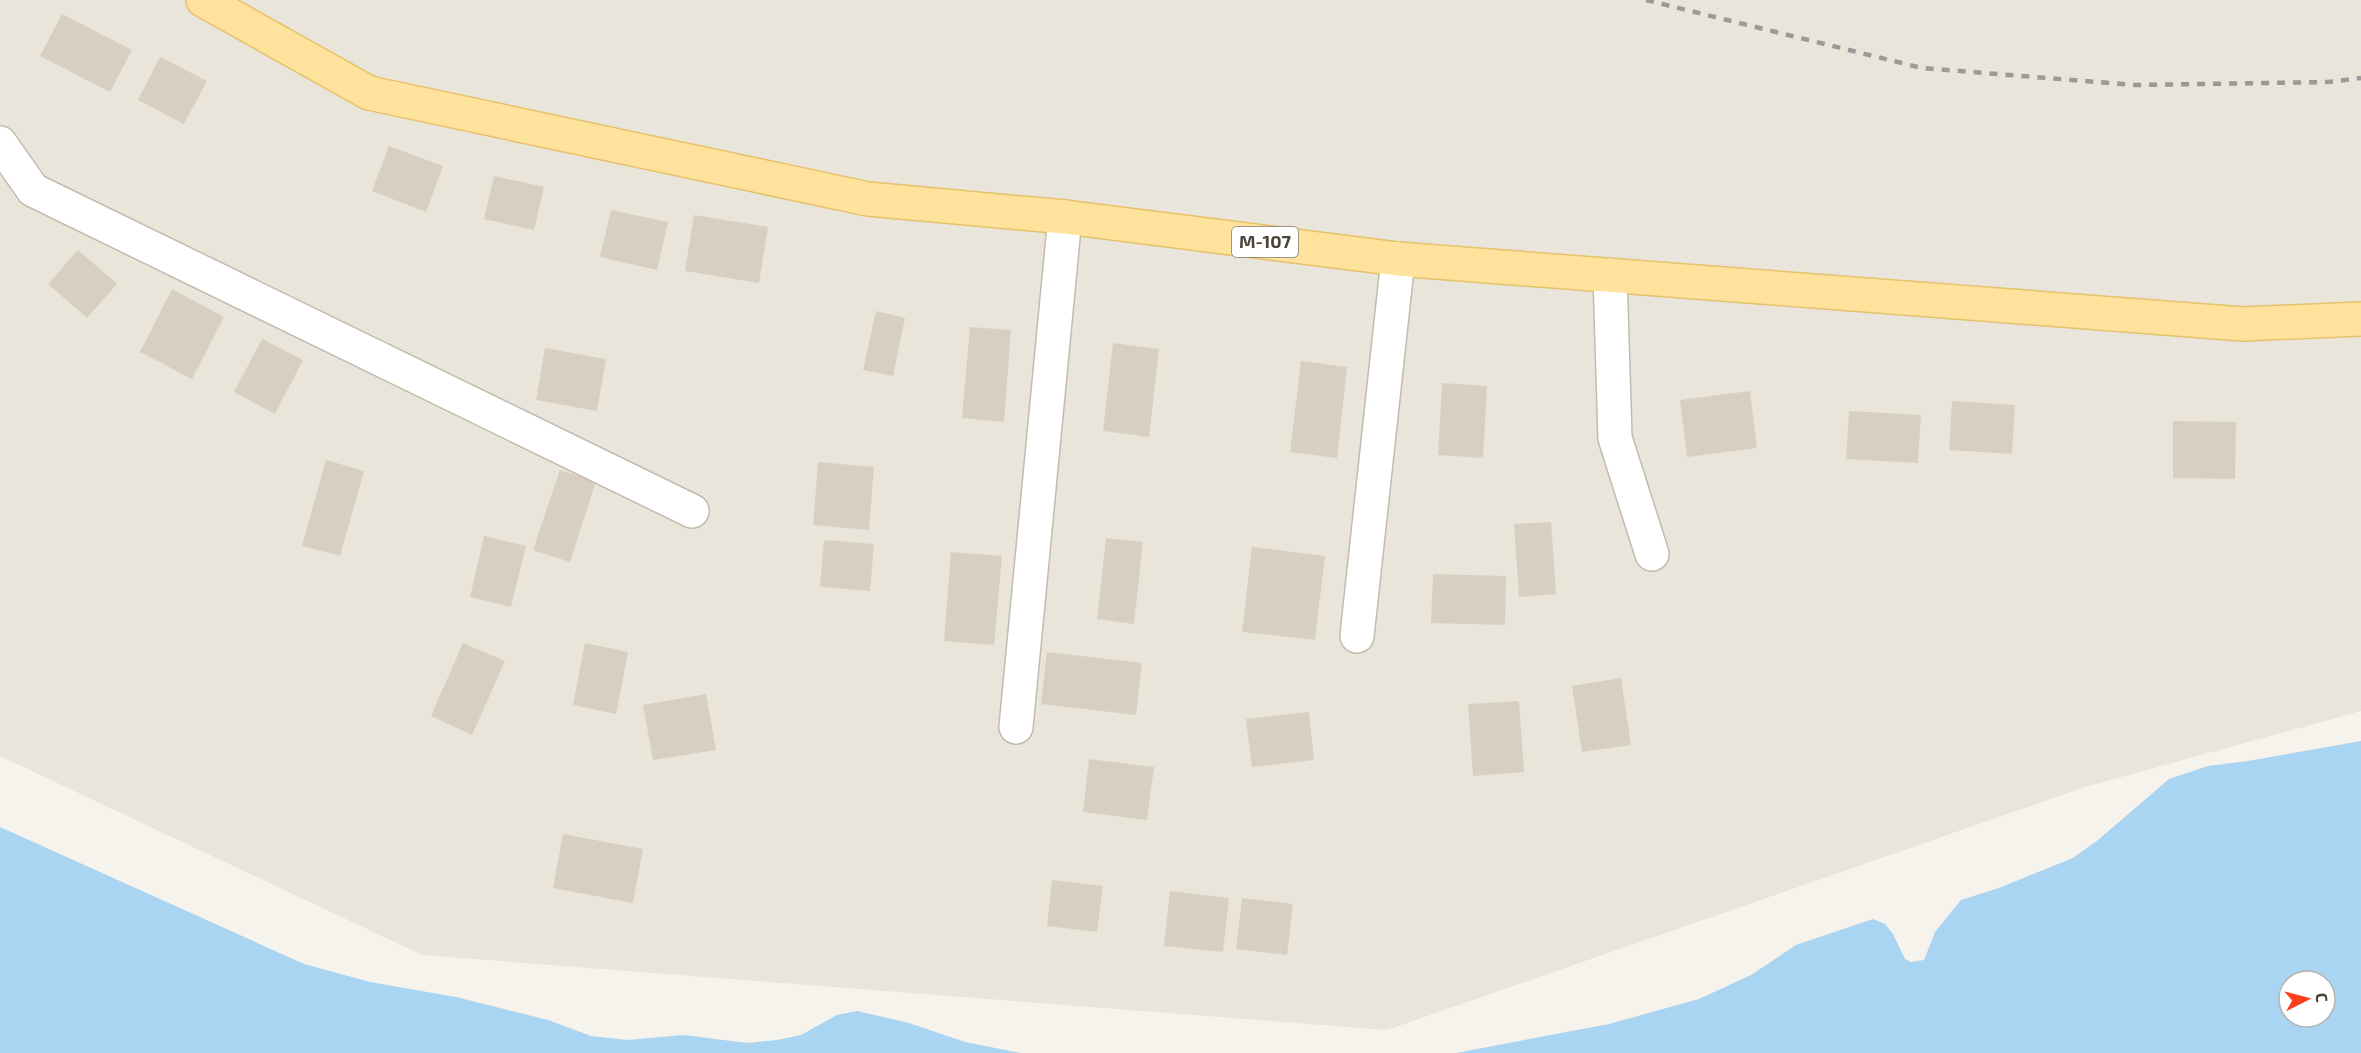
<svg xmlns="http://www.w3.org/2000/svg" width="2361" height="1053" font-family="'Exo 2',sans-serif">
<rect width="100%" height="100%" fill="#f6f3ec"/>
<path fill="#eae5da" d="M0,0H2361V711L2085,787L1387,1030L422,955L0,756Z"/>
<g fill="#a9d4f2" fill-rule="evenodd">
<path d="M2361,741V1053H1456L1609,1024L1699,999L1751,975L1796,945L1873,919L1885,924L1893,934L1905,959L1911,962L1924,960L1935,932L1961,900L1999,888L2073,858L2098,840L2169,779L2208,766L2248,761ZM2289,981H2325V1017H2289Z"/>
<path d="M0,827L304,964L370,982L456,997L548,1020L591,1036L628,1040L683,1035L748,1043L777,1040L801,1035L837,1015L857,1011L909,1023L965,1042L1021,1053H0Z"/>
</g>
<g fill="#d8cfc1">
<path d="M62,14L132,50L110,92L40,56Z"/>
<path d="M160,57L207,81L184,124L138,100Z"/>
<path d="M389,146L443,166L426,212L372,191Z"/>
<path d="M494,176L544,187L534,230L484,219Z"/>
<path d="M611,210L668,222L657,270L600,257Z"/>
<path d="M694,215L768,227L759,283L685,271Z"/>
<path d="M78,250L117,284L87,318L48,284Z"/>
<path d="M172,289L224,317L192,379L140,352Z"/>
<path d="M876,311L905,318L893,376L863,370Z"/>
<path d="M970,327L1011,330L1004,422L962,418Z"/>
<path d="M262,339L303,360L275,414L234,392Z"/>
<path d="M1113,343L1159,349L1149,437L1103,431Z"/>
<path d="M545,348L606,359L597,411L536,400Z"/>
<path d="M1301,361L1347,367L1337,458L1290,452Z"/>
<path d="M1442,383L1487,386L1483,458L1438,455Z"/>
<path d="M1750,391L1757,448L1687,457L1680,400Z"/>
<path d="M1952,401L2015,405L2012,454L1949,450Z"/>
<path d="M1849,411L1921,415L1918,463L1846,459Z"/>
<path d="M2173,421L2236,422L2235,479L2173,478Z"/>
<path d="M326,460L364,471L340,556L302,546Z"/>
<path d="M818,462L874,467L869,530L813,525Z"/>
<path d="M560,470L596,481L570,562L533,550Z"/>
<path d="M1551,522L1556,594L1519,597L1514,524Z"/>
<path d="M484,536L526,546L511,607L470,597Z"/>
<path d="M1106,538L1143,542L1134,624L1097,619Z"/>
<path d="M824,540L874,544L870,591L820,587Z"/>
<path d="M1252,547L1325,556L1315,640L1242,632Z"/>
<path d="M951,552L1002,556L994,645L944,641Z"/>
<path d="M1433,574L1506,576L1505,625L1431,623Z"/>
<path d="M463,643L505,661L472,735L431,716Z"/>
<path d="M585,643L628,652L616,714L573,705Z"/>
<path d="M1047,652L1142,663L1136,715L1041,704Z"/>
<path d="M1621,678L1631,745L1582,752L1572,686Z"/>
<path d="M706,694L716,750L653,760L643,705Z"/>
<path d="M1519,701L1524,772L1473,776L1468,704Z"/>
<path d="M1309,712L1314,760L1252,767L1246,719Z"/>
<path d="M1089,759L1154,767L1147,820L1083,812Z"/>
<path d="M563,834L643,849L633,903L553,888Z"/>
<path d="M1052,880L1103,886L1097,932L1047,926Z"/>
<path d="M1170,891L1229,898L1223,952L1164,946Z"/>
<path d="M1242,898L1293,904L1287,955L1236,949Z"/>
</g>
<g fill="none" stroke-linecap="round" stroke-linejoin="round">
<defs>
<g id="minor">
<path d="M0,143L33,190L692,511"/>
<path d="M1610,275L1615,438L1652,554"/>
<path d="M1357,636L1398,259"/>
<path d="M1016,727L1065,217"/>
</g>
<path id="major" d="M203,0L369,93L868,199L1065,217L1398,259L2243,324L2361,319"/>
</defs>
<use href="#minor" stroke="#c2bbae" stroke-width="36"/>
<use href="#major" stroke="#e6c16a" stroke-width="36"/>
<use href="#minor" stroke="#fff" stroke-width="33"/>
<use href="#major" stroke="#ffe39c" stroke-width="33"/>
<path stroke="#9a9a9a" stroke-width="4.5" stroke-dasharray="8 8" stroke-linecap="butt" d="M1646,0L1922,68L2135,85L2328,82L2361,78"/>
</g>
<g text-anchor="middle" stroke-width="4.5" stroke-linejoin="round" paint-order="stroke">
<rect fill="#fff" stroke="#817c74" stroke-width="1.5" x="1232" y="227" width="66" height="30" rx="4.5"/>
<g font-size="18" font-weight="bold" fill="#4b4439">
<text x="1265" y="248">М-107</text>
</g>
</g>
<g transform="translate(2307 999) rotate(84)"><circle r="28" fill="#ffffff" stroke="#b7b4b0" stroke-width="1.5"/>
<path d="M0-4.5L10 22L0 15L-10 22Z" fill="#fc3f1d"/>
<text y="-9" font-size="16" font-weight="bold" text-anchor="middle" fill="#4b4439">С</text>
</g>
</svg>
